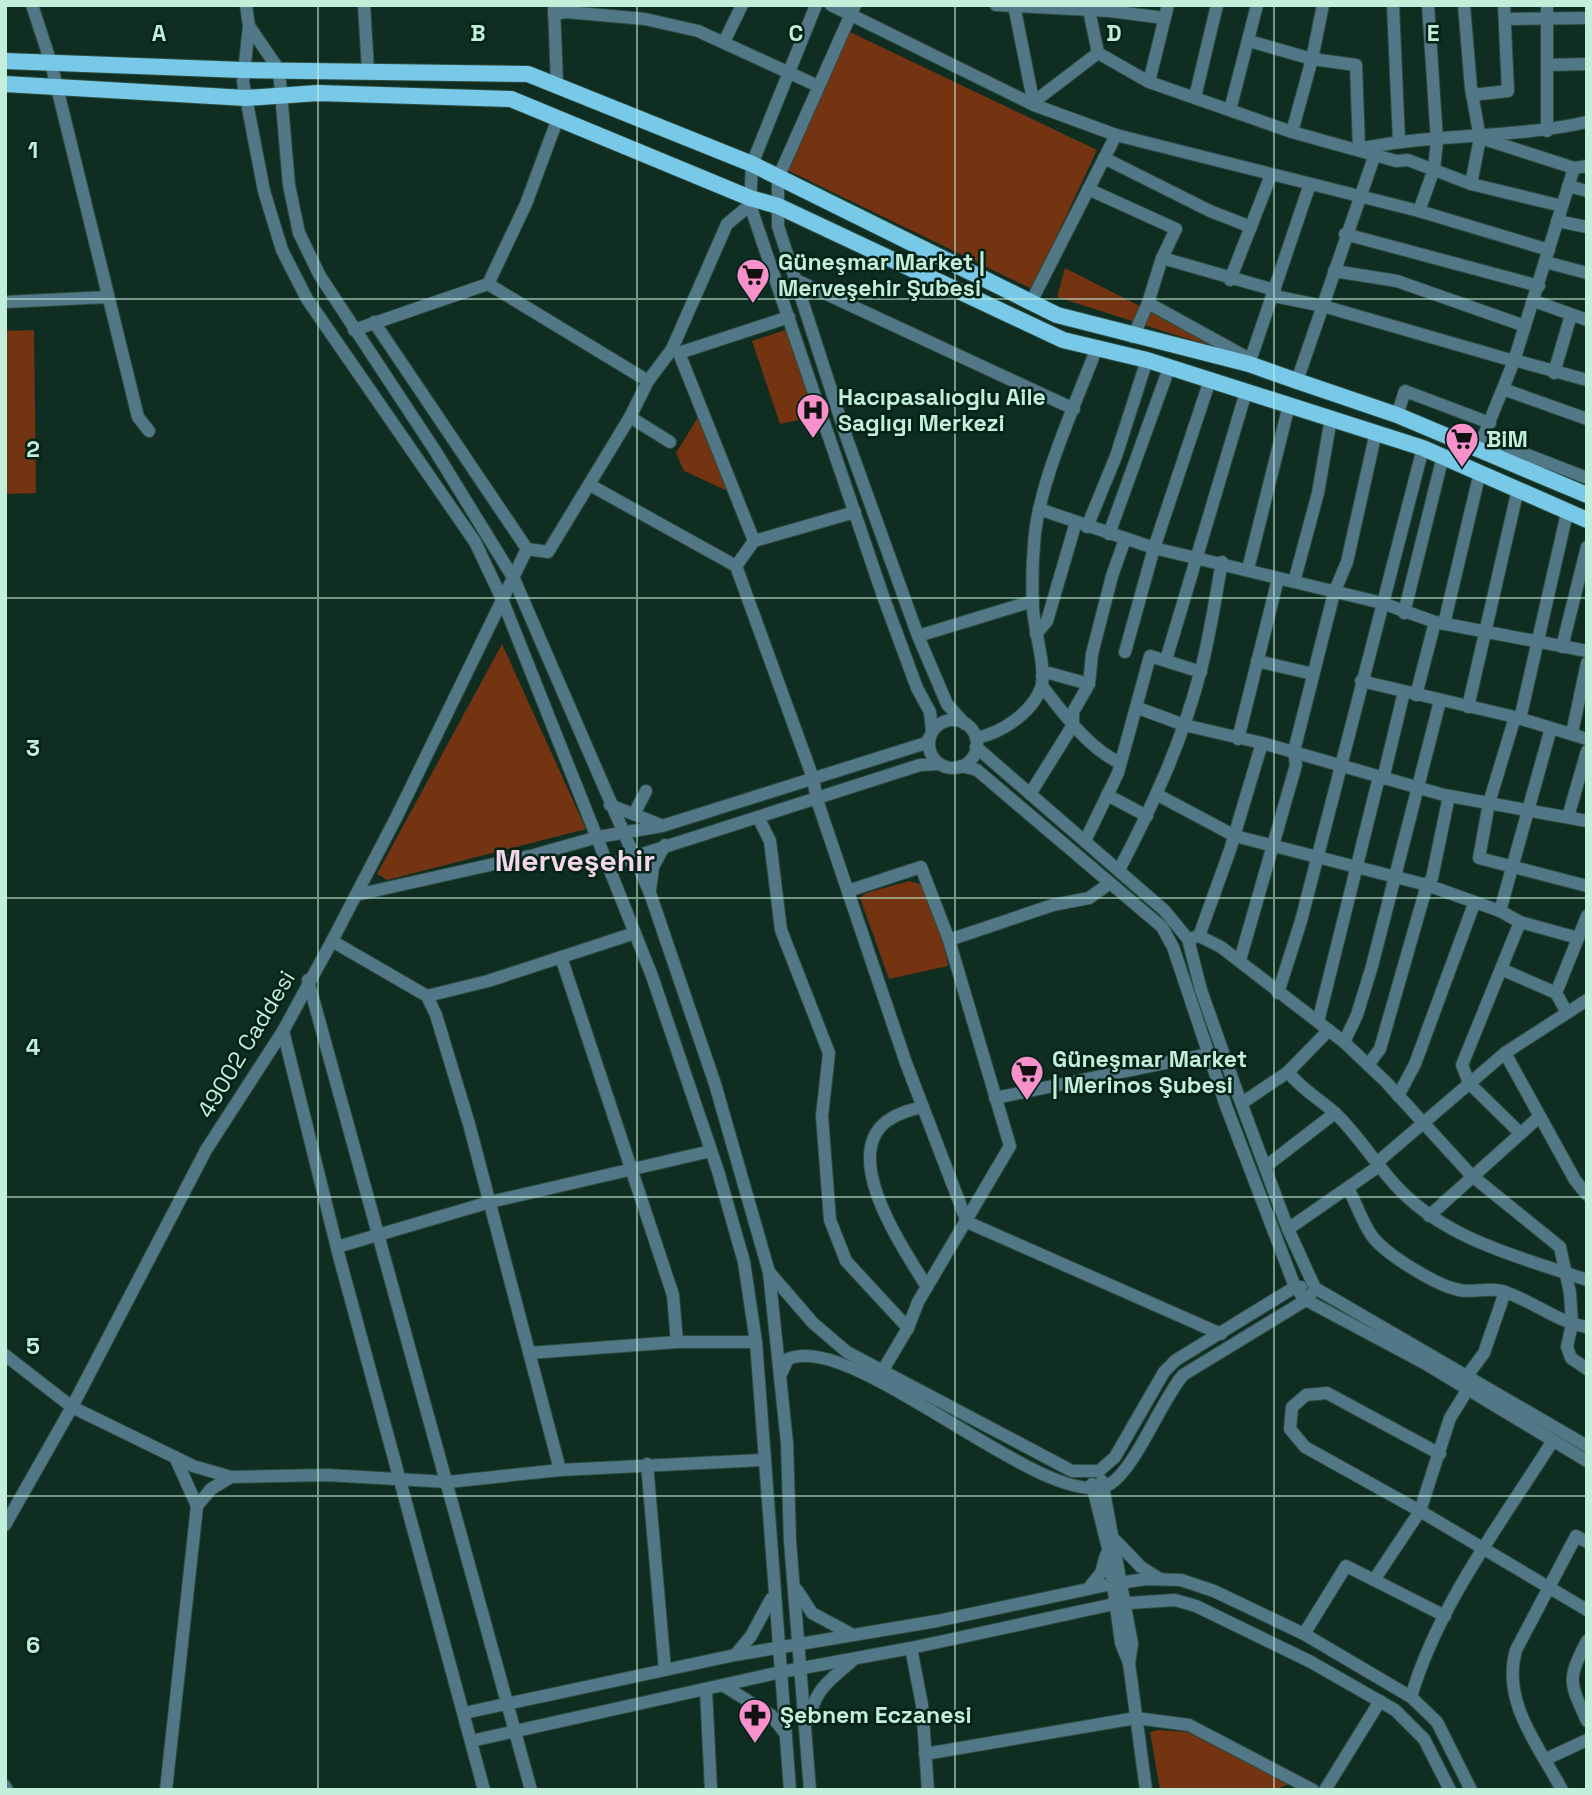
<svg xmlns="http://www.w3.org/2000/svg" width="1592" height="1795" font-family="'Space Grotesk',sans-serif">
<rect width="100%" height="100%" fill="#0f2d21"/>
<g fill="#743311">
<path d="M850,32L1097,150L1032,289L785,169Z"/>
<path d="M1065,268L1232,353L1057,297Z"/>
<path d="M788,329L818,416L780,424L752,341Z"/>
<path d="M34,330L36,493L5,494V331Z"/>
<path d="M700,414L732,493L684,471L676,453Z"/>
<path d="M502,644L586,829L387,880L377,874Z"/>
<path d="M909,881L923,885L945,945L948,966L889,979L860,898L866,893Z"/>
<path d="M1158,1730L1187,1732L1291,1783L1275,1790H1160L1150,1732Z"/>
</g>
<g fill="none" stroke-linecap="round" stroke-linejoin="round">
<defs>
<g id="minor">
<path d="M32,5L51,63L138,417L149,431"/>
<path d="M246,5L249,26"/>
<path d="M364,5L368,70"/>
<path d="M816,5L752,164L750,205L883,596L917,688L930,712L932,731"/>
<path d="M831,5L1034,105L1116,135L1419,211L1549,250"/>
<path d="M855,5L778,178V226L847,439L918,636L947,704L965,724"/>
<path d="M996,5L1110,11L1164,18"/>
<path d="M1014,5L1034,105"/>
<path d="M1393,5L1399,141"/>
<path d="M1464,5L1471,88L1480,138L1471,184"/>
<path d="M554,7L557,83"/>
<path d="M1089,10L1098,53L1149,82L1292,132L1396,161L1408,160L1471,184L1562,206"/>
<path d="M554,14L566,12L645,19L698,31L818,86"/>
<path d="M1505,19L1587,18"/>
<path d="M1249,41L1312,59L1356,65L1359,149C1434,133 1511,139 1587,122"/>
<path d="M724,42L742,5"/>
<path d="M1547,65L1587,64"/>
<path d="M1149,82L1168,5"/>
<path d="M1472,95L1508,91L1504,5"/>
<path d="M1195,97L1217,5"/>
<path d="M1035,101L1098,53"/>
<path d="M1230,110L1257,5"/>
<path d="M1547,131V5"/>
<path d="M1292,132L1312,59L1323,5"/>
<path d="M1487,140L1574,168L1587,166"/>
<path d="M1104,158L1210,211L1251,227"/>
<path d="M1568,186L1587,191"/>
<path d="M1088,189L1176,229L1162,258L1148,303"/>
<path d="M1419,211L1434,169L1437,141L1428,5"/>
<path d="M1557,221L1587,227"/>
<path d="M1345,234L1539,286"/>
<path d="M1162,258L1275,290"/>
<path d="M1545,262L1587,273"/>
<path d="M1334,271L1397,281L1525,326"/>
<path d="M796,280L1074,409"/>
<path d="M1230,280L1271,175"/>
<path d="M488,284L648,381"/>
<path d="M1274,296L1323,306L1514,361"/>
<path d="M1534,301L1587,320"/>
<path d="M5,302L108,297"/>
<path d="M1031,302L1116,135"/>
<path d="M374,322L527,549L548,552L630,417L648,381L672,349L727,224L750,205"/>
<path d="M354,330L488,284L526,204L558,118"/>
<path d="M1133,337L1148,303L1246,357L1248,364"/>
<path d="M672,349L679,353L754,541"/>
<path d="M679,353L789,317"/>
<path d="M1514,360L1587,380"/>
<path d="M1249,364L1310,184"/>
<path d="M1554,373L1571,315"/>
<path d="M1297,381L1375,154"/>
<path d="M1503,389L1587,419"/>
<path d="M1397,415L1405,391L1490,423"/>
<path d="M630,417L670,442"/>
<path d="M1484,438L1587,478"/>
<path d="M1478,450L1514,361L1574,168"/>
<path d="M590,485L736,566L813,778L817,800L906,1063L967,1222L1221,1334"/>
<path d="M1039,509L1154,548L1382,603L1435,622L1587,651"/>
<path d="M1087,527L1116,456L1147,360"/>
<path d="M1109,534L1169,368"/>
<path d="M736,566L754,541L855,512"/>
<path d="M1248,569L1289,405"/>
<path d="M1294,582L1318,493L1331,418"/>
<path d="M1404,613L1443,456"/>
<path d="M1444,624L1480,472"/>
<path d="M1036,634L1047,621L1076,522"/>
<path d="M918,636L1033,601"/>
<path d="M1562,647L1587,547"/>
<path d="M1125,652L1154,548L1210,380"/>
<path d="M1166,660L1246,392"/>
<path d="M1257,661L1313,674"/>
<path d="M1042,676L1049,673L1089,684"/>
<path d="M1361,681L1515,717L1587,739"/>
<path d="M1042,686C1064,714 1087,747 1120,763"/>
<path d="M1416,695L1435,622"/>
<path d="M1468,707L1518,489"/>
<path d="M1138,708L1184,725L1262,743L1444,795L1587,821"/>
<path d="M1515,717L1489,803L1479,858L1587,886"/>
<path d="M1520,719L1567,513"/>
<circle cx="953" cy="744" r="24"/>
<path d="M1572,733L1587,663"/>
<path d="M976,738C1001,733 1031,714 1041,688C1047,670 1034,629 1033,609C1032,588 1032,566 1034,545C1037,485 1076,404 1097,347"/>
<path d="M1238,739L1278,579"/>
<path d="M976,747L1164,910L1188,939L1201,990L1236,1089L1288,1229L1315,1288L1587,1446"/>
<path d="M961,766L977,770L1162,927L1173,947L1226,1106L1295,1287L1306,1300L1426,1364L1587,1461"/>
<path d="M1383,779L1404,692"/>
<path d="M1030,794L1073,725V712L1089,684L1092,654L1112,576L1125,539"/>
<path d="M1156,794L1235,836L1427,885L1500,911L1520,922L1462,1065L1469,1083L1519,1132"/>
<path d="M1107,795L1147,816"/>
<path d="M610,805L661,825"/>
<path d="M634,814L646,791"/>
<path d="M758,817L770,841L781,930L829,1053L822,1116L830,1220L846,1261L908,1328"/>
<path d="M1568,817L1587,751"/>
<path d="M1085,841L1118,773L1150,656L1201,672"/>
<path d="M608,865L920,765L940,764"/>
<path d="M1119,870C1152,807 1182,742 1200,673C1210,637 1215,599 1222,562"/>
<path d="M650,890L653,867L665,845"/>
<path d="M848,891L921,867L949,940L1010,1146L918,1302L908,1328L880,1375"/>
<path d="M356,895L534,855L598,837L662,826L926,743L929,738"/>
<path d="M1500,911L1551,728"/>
<path d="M1520,922L1578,938"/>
<path d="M1199,936L1230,850L1262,743"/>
<path d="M1188,939L1199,936L1221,947L1344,1042L1386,1082L1471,1175L1560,1247L1570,1293L1572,1324L1567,1347L1571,1358L1587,1369"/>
<path d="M949,940L1053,905L1089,898L1110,883"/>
<path d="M332,941L427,996L436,1015L469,1124L560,1470"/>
<path d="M561,957L673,1295L677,1342"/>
<path d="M1240,960L1296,765L1294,751L1334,593L1347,562L1376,432"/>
<path d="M1501,969L1556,993"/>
<path d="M308,980L531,1790"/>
<path d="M1278,993L1301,921L1423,448"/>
<path d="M427,996L488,981L635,933"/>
<path d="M1566,1011L1556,993L1587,916"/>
<path d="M1318,1022L1379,777"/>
<path d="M283,1031L339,1256L484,1790"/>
<path d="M1344,1042L1357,1015L1372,966L1440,701"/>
<path d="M1505,1053L1575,1180L1587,1195"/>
<path d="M1368,1065L1380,1049L1427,885L1432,878L1449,796"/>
<path d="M1288,1072C1302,1090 1320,1099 1336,1114C1360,1137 1377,1167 1401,1191C1450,1241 1523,1258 1587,1280"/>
<path d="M1398,1096L1415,1064L1474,904"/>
<path d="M995,1098L1209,1054"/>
<path d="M1242,1103L1288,1072L1329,1030"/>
<path d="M923,1107C910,1110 898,1113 887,1121C839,1157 905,1251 927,1287"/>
<path d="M1265,1167L1335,1113"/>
<path d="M1348,1188C1356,1203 1362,1222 1372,1236C1385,1254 1437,1286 1459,1290C1474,1293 1487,1287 1502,1291C1532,1300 1556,1322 1587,1327"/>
<path d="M1429,1216L1539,1117"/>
<path d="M1288,1229L1379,1166L1380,1160L1505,1053L1587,1000"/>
<path d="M337,1247L490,1202L711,1151"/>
<path d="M769,1272L813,1323L847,1352L1072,1471H1099L1115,1457L1164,1372L1176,1360L1295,1287H1301"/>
<path d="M529,1353L677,1342H756"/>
<path d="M5,1355L72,1407L193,1466L231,1477L327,1475L448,1482L560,1470L762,1460"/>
<path d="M781,1374L788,1359C855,1329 1050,1518 1110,1484C1135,1469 1161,1401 1183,1375L1306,1300L1311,1294"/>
<path d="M1467,1376L1484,1353L1505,1292"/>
<path d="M1440,1454L1327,1393L1306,1395L1292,1407L1290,1429L1305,1447L1420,1511L1587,1610"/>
<path d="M175,1457L197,1506"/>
<path d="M647,1464L665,1670"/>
<path d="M1102,1481L1132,1644L1129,1663"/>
<path d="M1092,1484L1108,1548L1121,1643L1129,1663L1146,1790"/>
<path d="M5,1525L72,1407L206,1150L283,1031L332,941L397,816L527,549"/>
<path d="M1116,1541L1141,1567L1160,1579"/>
<path d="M1374,1580L1445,1616"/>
<path d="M1088,1589L1101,1573L1106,1555"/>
<path d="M797,1590L812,1613L851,1634"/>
<path d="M1304,1634L1346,1566L1374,1580L1420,1511L1450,1418L1468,1389"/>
<path d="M1587,1641C1567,1680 1569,1681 1587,1721"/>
<path d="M911,1648L922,1705L928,1790"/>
<path d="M735,1655L751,1636L771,1599"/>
<path d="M724,1686L771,1715L785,1733"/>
<path d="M706,1690L711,1790"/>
<path d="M1411,1697C1438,1605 1501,1523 1552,1442"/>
<path d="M464,1713L735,1655L937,1621L1112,1584L1146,1579L1181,1580L1214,1591L1304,1634L1411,1697L1437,1722L1471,1790"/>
<path d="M809,1720C815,1689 829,1681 852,1661"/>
<path d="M471,1741L781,1672L911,1648L1114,1604L1175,1600L1196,1606L1311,1662L1395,1710L1424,1739L1450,1790"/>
<path d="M925,1754L1136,1718L1189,1725L1313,1790"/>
<path d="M1546,1759L1587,1740"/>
<path d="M5,1786L7,1790"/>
<path d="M166,1790L197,1506L211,1489L231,1477"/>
<path d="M790,1790L756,1342L744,1262L718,1171L652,976L502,599L475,542L307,299L282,250L264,191L243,82L249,26L279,70L289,185L299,233L320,276L434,449L514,579L650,893L715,1084L769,1272L787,1443L790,1541L810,1790"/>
<path d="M1325,1790L1380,1701"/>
<path d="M1562,1790C1539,1746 1501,1702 1516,1650L1576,1536L1587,1542"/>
</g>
<g id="major">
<path d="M5,61L243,70L528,74L752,164L1057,315L1249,364L1297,381L1397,415L1587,495"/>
<path d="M5,84L246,98L318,93L511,99L750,198L778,206L1063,340L1147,360L1423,448L1587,520"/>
</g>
</defs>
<use href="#minor" stroke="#2c4c3f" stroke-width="14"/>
<use href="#major" stroke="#2c4c3f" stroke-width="18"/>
<use href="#minor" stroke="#527786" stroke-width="12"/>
<use href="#major" stroke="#78c9e8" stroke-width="16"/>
</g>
<path fill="none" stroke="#c3efda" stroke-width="2" stroke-opacity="0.55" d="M318,5V1790M637,5V1790M955,5V1790M1274,5V1790M5,299H1587M5,598H1587M5,898H1587M5,1197H1587M5,1496H1587"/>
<defs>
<symbol id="supermarket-pin" viewBox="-11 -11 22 30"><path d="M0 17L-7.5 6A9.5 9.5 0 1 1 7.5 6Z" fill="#f890cc" stroke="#042318"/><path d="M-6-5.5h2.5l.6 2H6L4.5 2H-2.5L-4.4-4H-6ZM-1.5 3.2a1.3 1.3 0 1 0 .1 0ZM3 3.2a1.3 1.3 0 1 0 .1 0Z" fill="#111"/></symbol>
<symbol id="hospital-pin" viewBox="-11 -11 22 30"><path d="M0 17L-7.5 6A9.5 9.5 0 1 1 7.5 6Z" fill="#f890cc" stroke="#042318"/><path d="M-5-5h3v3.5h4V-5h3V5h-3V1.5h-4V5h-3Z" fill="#111"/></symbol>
<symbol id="pharmacy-pin" viewBox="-11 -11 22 30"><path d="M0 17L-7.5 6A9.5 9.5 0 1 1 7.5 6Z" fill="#f890cc" stroke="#042318"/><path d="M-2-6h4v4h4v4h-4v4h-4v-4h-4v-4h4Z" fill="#111"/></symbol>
</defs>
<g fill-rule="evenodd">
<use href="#supermarket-pin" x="734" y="256" width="38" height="52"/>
<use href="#hospital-pin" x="794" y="391" width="38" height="52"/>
<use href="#supermarket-pin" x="1443" y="420" width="38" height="52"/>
<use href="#supermarket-pin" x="1008" y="1053" width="38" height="52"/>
<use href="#pharmacy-pin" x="736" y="1696" width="38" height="52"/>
</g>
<g text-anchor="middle" stroke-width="5" stroke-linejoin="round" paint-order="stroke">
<g font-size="23" font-weight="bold" fill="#c3efda" stroke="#042318" text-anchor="start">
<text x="778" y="270">Güneşmar Market |<tspan x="778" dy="26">Merveşehir Şubesi</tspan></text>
<text x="838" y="405">Hacıpasalıoglu Aile<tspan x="838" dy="26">Saglıgı Merkezi</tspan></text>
<text x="1486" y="447">BiM</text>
<text x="1052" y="1067">Güneşmar Market<tspan x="1052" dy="26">| Merinos Şubesi</tspan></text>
<text x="780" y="1723">Şebnem Eczanesi</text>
</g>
<g font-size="23" fill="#c3efda" stroke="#042318">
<text transform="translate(246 1044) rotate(-59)" y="8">49002 Caddesi</text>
</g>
<g font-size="30" font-weight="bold" fill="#f5d7e7" stroke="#042318">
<text x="575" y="871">Merveşehir</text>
</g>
</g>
<g font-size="23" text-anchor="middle" font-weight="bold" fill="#c3efda" stroke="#042318" stroke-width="5" stroke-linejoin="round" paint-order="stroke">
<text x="159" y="41">A</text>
<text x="478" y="41">B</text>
<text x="796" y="41">C</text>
<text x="1114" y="41">D</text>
<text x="1433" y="41">E</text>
<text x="33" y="158">1</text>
<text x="33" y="457">2</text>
<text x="33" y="756">3</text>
<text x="33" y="1055">4</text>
<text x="33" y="1354">5</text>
<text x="33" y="1653">6</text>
</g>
<rect width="1592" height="1795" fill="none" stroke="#c3efda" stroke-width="14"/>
</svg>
